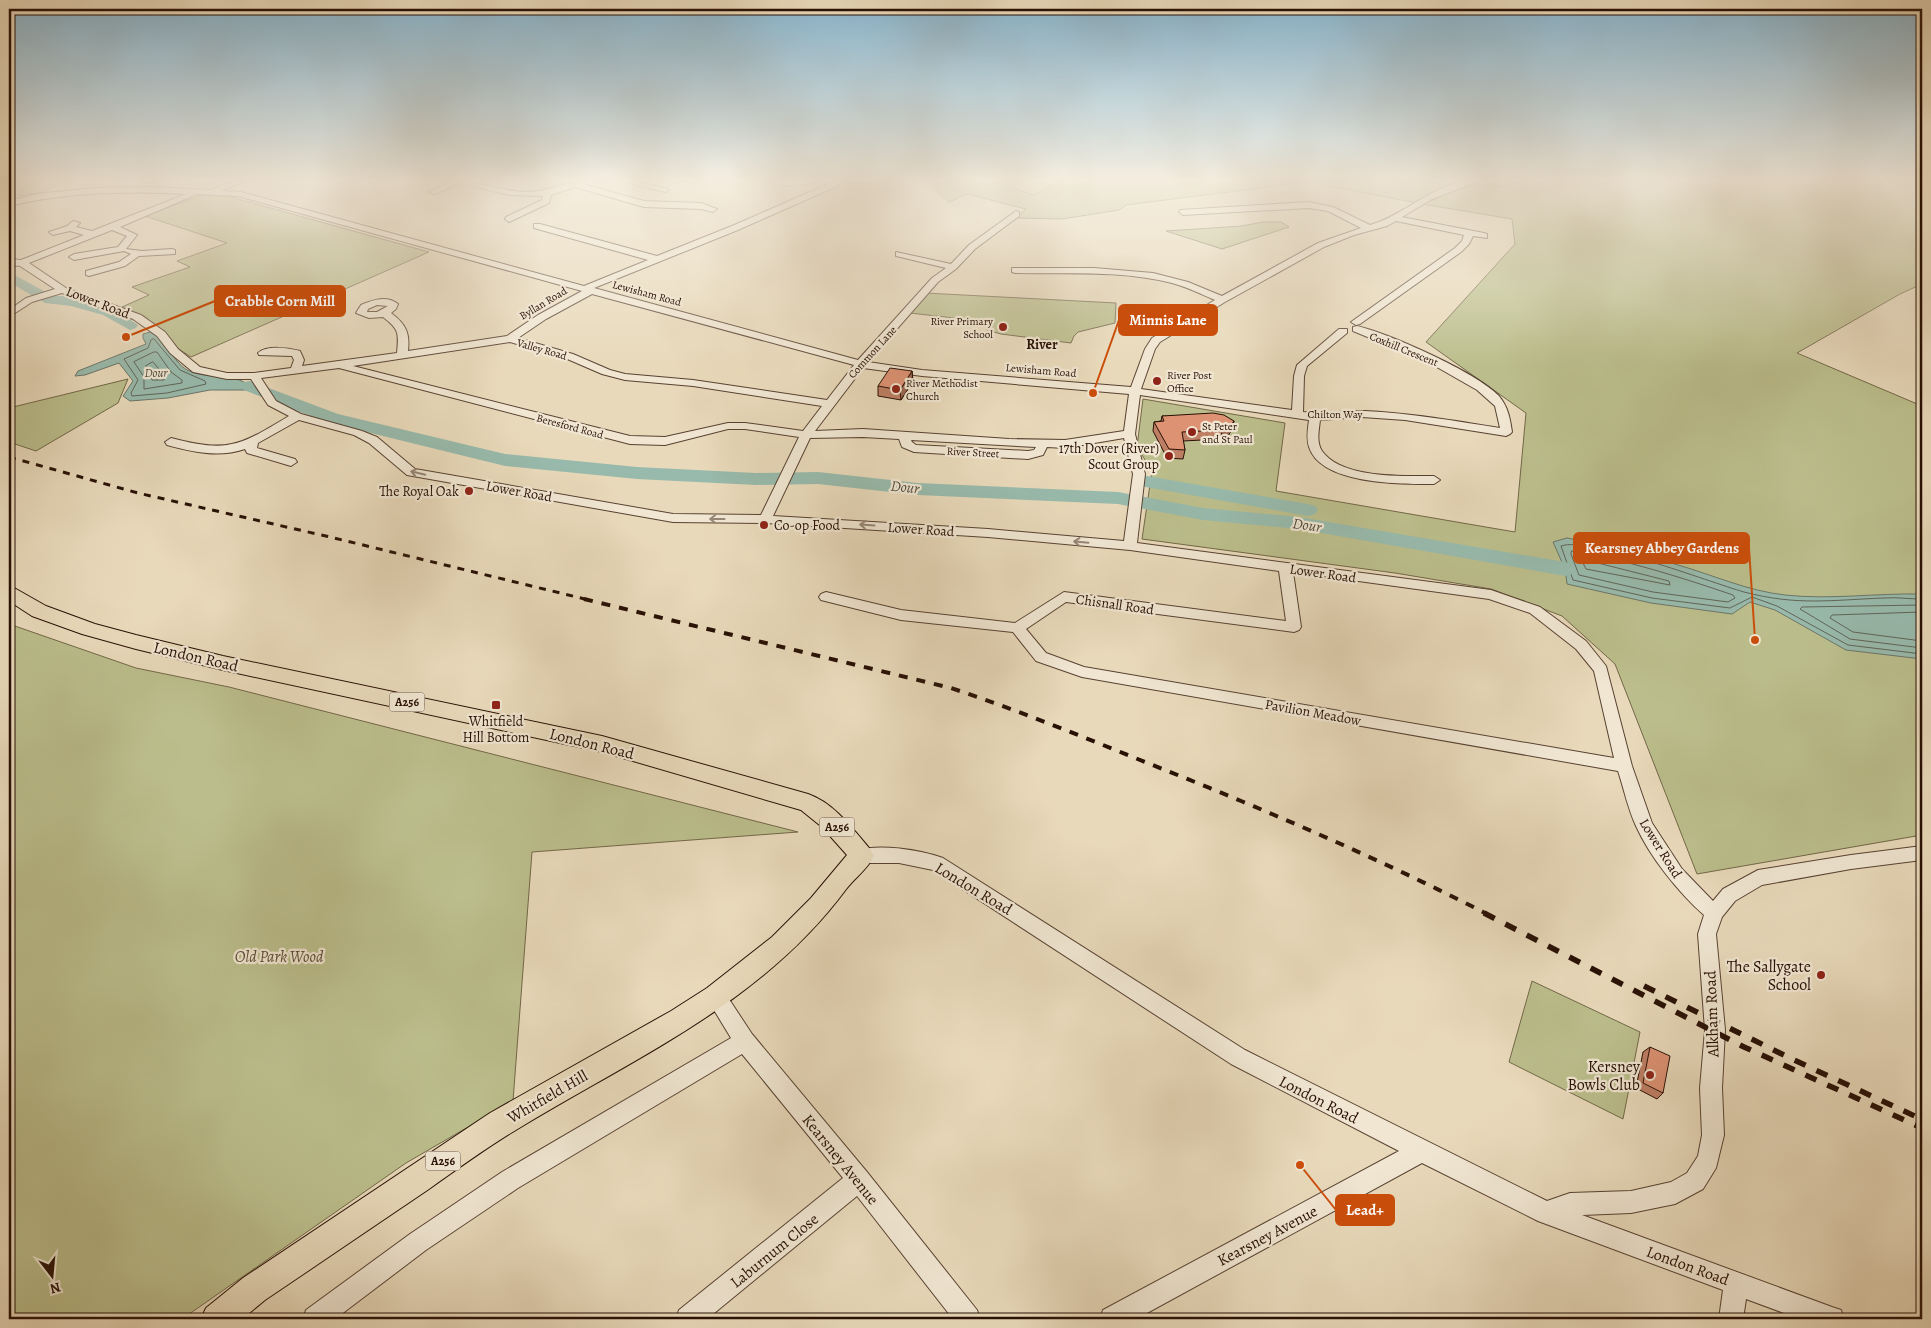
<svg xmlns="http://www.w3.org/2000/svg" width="1931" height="1328" font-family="Alegreya,serif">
<rect width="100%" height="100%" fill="#e8d9ba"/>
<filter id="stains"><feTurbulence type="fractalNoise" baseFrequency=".004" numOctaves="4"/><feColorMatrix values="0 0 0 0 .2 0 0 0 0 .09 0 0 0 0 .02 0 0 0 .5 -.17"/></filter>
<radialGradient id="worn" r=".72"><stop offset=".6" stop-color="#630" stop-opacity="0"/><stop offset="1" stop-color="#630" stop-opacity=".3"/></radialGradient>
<g fill="#bbbe8c" stroke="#726748">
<path d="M27,181H63L44,192L18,196Z"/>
<path d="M945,181H992L1034,195L1058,181H1471L1417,203L1308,182L1126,205L1119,210L1062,219L1016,218L1026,209L967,194L949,202L931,186Z"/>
<path d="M1506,181H1922V284L1900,294L1797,353L1922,406V835L1697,874L1615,664L1562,616L1491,589L1395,573L1142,539L1152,471L1137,447L1143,399L1285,423L1276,491L1515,532L1526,413L1426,342L1515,244L1512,219L1422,204L1473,184L1507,187Z"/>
<path d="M202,195L231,197L429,252L191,357L174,346L166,335L144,316L122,307L149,295L132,287L190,267L177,261L227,243L145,216Z"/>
<path d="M1263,222H1281L1289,227L1222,249L1166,231L1242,226Z"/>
<path d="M925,293L1116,303L1115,323L1078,332L1074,336L1071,343L1001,334L987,330L988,322L910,313Z"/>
<path d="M128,379L118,403L36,451L9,442V408Z"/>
<path d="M9,624L136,668L229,687L798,832L532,852L513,1101L406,1163L182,1319H9Z"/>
<path d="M1532,981L1640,1032L1623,1119L1509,1062Z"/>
</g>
<g fill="#98baac" stroke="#6b7669">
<path d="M150,332C167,337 171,361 187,370C207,380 233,372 250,386L247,390H210L168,398L130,401L123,396L133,381L119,363L85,375L75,376L78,371L146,344L143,338V334Z"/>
<path d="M1567,538C1604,545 1641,553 1678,565C1713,575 1748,591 1785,595C1830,600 1876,593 1922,594V659L1846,650L1775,610L1750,602L1732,614L1651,603L1567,584L1565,569L1553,542Z"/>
</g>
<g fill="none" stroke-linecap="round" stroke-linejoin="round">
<g stroke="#606558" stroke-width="1">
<path d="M154,339L180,370L205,381L206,384L167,393L132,396L131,393L138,380L124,359L148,348L151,340Z"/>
<path d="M154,352H157L171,372L182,380V383L144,389V377L134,362Z"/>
<path d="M153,362L165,376L164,380H152L146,366Z"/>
<path d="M1572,551C1627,560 1680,577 1733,595L1735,598L1728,602L1653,592L1579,575L1571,554Z"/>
<path d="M1586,560L1669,581L1670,585L1586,569L1583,563Z"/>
<path d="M1922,599C1909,599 1897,597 1884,598C1831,600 1798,606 1744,592C1709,582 1590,536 1561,546L1573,580L1652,598L1730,608L1752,597L1777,606L1848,645L1922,654"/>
<path d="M1922,605L1802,607L1800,609L1850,639L1922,648"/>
<path d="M1922,612L1832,615L1830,618L1853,632L1922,641"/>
</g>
<g fill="#98baac" fill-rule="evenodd">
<path d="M9,272L53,296H72L115,309L138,325L136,328L130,330L103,315L71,306L45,303L9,282Z"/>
<path d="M250,381L338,414L505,454L637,467L756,473L818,472L918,483L1118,492L1203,508L1299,517L1565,562L1573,564L1576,569L1573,574L1565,576L1299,529L1203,520L1118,504L918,495L818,484L756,485L637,479L505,466L326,422L244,390L241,386L244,382Z"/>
<path d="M1147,476L1308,504L1315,506L1318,510L1315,514L1308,516L1140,486L1137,482L1140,478Z"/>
</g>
<defs>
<g id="minor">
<path d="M234,181H245L221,191L241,192L584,286L648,260L534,228V224H540L657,256L732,226L835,181H845L844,183L738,230L594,288L858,360L932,278L946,268L896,256V252L951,264L969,245L1016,211L1019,212V216L975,249L956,269L938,282L868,362L922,370L1131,387L1145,349L1152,338L1215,300C1201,294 1187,287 1172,283C1121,270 1067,274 1015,273L1012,272V268H1094L1153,273L1188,282L1222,296L1318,243L1361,228L1328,211L1308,208L1183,215L1179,212L1180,210L1308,202L1333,207L1370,225C1406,215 1435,181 1475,181L1474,183L1432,199L1402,217L1484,233L1487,234V238L1473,236L1469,244L1461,252L1360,324L1356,325L1351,322L1455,248L1462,241L1464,235L1396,221L1387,226L1354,235L1324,247L1225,302L1160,342L1155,349L1141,389L1292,410L1294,376L1297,365L1339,329H1347V333L1307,366L1304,376L1303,412C1324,415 1344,410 1365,411C1410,413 1455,421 1500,428L1495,406L1477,390L1428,362L1353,331V327L1357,326C1390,334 1476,372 1499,396C1508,407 1510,418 1512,432L1510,434L1506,436L1405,420L1362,417L1320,420C1319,430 1316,442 1322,451C1342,479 1404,476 1434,476L1440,480L1434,484C1402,484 1321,485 1309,447C1306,438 1308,428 1309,420L1140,395L1135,434L1145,474L1137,543L1491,590L1540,607L1586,641L1606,666L1632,766L1652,823L1682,869L1713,901L1723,889L1758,870L1851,855L1922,846V860L1851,869L1762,885L1735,901L1722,917L1716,934L1725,1030L1722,1088L1724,1135L1716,1168L1703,1189L1675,1204L1631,1213L1582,1215L1832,1307L1841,1310L1844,1319H1800L1746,1299L1743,1319H1719L1723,1290L1538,1221L1422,1163L1136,1319H1100L1103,1310L1399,1151L1231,1064L933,870L899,863H862L856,861L853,856L856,851C878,843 921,850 943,858L1245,1050L1547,1201L1570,1193L1631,1191L1671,1182L1687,1173L1698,1156L1702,1135L1700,1088L1705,1030L1698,934L1704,915C1679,893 1650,857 1636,826C1628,809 1624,789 1618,771L1082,677L1036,661L1013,632L901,620L821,600L819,597L821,594L826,592L901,610L1015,623L1064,592L1286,621L1279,571L1130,550L988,537L765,523L673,522L407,475L369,443L354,435L299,420L258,443L257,448L295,459L297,462L291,466L247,453L245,449C219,458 193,452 167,445L165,442L171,438C229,453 239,446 289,416L268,405L251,379H227L193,372L170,353L157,336L133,319L62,293L32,302L9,317V310L26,298L55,289L20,266L9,265V259L21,260L84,235L70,231L53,235L49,232L67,226L73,221L80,223L76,227L92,231L186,194C126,191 68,192 9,206V201L37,194L94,188L152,187L211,190ZM197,194L238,196L582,291L538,315L507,336L408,351C410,333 406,324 391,313L396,309L398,304C387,295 373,300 361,305L356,313L369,318L383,317C399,329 399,333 397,353L302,366L304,360L300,351C288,348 267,345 258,353L259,355L292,356L294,360L291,368L254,373H227L200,367L178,349L165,332L141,315L66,288L29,263L112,230L127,236L118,247L74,254L69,257L74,260L124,251L131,254L119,262L86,271V275L89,276L125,266L139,256L175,254V250L172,249L142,251L126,249L137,235L120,227ZM592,294L854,365L827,400L693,380L625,374L610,370L573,354L518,338L546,319ZM377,305L388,306L377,312H367L368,309ZM510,342L565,358L602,374L625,380L693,386L822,406L803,431L745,423H728L665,437L630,436L353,366ZM339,368L630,444L665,445L728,429H745L799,437L761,515L673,514L415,469L377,437L362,431L301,414L276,401L261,378ZM863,368L922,376L1129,394L1124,431L1065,440L1009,439L863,429L815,431ZM863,437L899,439L902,447L914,452L1028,459L1043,455L1047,447L1065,448L1124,438L1133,474L1124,541L988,529L773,516L810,438ZM911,440L1036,447L1034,450L1028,451L916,445L912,442ZM1293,572L1489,599L1530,613L1576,649L1594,671L1614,758L1084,667L1046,653L1026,629L1066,602L1294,632L1299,630L1301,627Z"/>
<path d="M453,181C477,181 499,190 523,192C548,193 566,181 588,181L583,184L644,201L701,203L717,209L713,212L701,209L644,207L575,187L551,195L549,203L509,222L505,219L506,217L542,200L543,196L509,195L460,183L435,194L428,192Z"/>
<path d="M633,181L665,188L669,190L665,192L636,185L632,183Z"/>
<path d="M763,181H818L814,183L784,186Z"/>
<path d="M716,988L723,990L752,1034L867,1172L977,1310L980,1319H953L857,1196L707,1319H676L679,1310L843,1178L742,1054L518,1188L426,1250L335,1319H303L306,1310L410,1234L502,1172L731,1038L706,997L709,990Z"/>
</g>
<path id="major" d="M9,587L16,589L46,606L95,624L136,635L223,656L602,736L808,794C834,803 853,829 870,849L874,856C868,868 856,877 847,888C761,1005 631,1059 511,1133C483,1150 456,1170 429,1189C374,1226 320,1263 265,1300L242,1319H201L206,1308L243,1278L490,1113L671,1011L707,988L772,937L811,898L847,855L822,827L801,810L602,752L223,670L136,649L82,634L32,616L9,601Z"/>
</defs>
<use href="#minor" stroke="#584232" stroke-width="2"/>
<use href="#major" stroke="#281005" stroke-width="2"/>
<use href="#minor" fill="#f0e6d2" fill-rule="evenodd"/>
<use href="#major" fill="#e8d9ba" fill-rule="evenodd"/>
<path stroke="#281005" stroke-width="3" stroke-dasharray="7 7" stroke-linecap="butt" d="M9,457L138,493L330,537L589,600"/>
<path stroke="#281005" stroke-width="4" stroke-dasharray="9 9" stroke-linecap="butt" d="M584,599L951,688C1017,710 1081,736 1145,762C1261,808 1376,857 1487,914"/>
<g stroke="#281005" stroke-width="5.5" stroke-dasharray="12 12" stroke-linecap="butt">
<path d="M1484,913L1744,1047L1922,1128"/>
<path d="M1644,986L1794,1060L1919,1118"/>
</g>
</g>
<g fill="#be7e64" stroke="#281005">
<path d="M912,371L913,381L901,400L878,396V386Z"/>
<path d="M1162,416L1234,421L1232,430L1227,437L1221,439L1183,441L1185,450L1183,459L1167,458L1153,431L1154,422L1161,421Z"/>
<path d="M1650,1047L1663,1093L1657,1099L1636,1088L1643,1052Z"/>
</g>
<g fill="#9b6651" stroke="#281005">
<path d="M912,371L913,381L901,400L900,390Z"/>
<path d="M1234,421L1232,430L1227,437L1221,439L1222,430Z"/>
</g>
<g fill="#dd9274" stroke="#281005">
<path d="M890,368L912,371L900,390L878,386Z"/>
<path d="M1213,413L1224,415L1234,421L1229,428L1222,430L1182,432L1185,450L1169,449L1154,422L1164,421L1162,416Z"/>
<path d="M1650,1047L1670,1056L1663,1093L1643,1083Z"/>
</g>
<defs><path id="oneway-shaft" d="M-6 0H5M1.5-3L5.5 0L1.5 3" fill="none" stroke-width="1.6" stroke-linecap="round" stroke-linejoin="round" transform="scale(1.25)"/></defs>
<g stroke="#968676">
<use href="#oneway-shaft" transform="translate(418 473) rotate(-167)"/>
<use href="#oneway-shaft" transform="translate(717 519) rotate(-180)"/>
<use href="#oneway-shaft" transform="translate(867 525) rotate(-176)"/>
<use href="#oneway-shaft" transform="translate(1081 542) rotate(-175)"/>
</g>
<linearGradient id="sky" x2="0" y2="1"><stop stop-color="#88b6d0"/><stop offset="0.49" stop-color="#f5eee0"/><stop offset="1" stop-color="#f5eee0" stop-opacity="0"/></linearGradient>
<rect width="1931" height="367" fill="url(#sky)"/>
<g fill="#8f2418" stroke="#f0e6d2" stroke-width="2">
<circle cx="1003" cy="327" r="5"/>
<circle cx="1157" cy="381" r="5"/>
<circle cx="896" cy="389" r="5"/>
<circle cx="1192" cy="432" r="5"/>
<circle cx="1169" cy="456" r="5"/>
<circle cx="469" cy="491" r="5"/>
<circle cx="764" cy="525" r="5"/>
<rect x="491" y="700" width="10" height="10" rx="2.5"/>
<circle cx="1821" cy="975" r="5"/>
<circle cx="1650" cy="1075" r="5"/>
</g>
<g text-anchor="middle" stroke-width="4.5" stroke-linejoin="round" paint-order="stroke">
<g font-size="11" fill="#281005" stroke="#f0e6d2">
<text transform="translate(647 293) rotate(15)" y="4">Lewisham Road</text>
<text transform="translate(543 303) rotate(-31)" y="4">Byllan Road</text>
<text transform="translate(542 349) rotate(16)" y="4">Valley Road</text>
<text transform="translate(1404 349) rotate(22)" y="4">Coxhill Crescent</text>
<text transform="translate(872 352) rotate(-48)" y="4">Common Lane</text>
<text transform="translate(1041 370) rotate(5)" y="4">Lewisham Road</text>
<text x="1335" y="418">Chilton Way</text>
<text transform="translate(570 426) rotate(15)" y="4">Beresford Road</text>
<text transform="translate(973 452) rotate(3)" y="4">River Street</text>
</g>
<g font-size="11" fill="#281005" stroke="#f0e6d2" text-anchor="start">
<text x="993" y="325" text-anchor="end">River Primary<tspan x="993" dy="13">School</tspan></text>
<text x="1167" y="379">River Post<tspan x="1167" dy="13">Office</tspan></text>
<text x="906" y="387">River Methodist<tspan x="906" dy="13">Church</tspan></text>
<text x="1202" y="430">St Peter<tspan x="1202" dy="13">and St Paul</tspan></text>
</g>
<g font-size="12" font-style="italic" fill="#4f4c3f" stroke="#f0e6d2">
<text x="156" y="377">Dour</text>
</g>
<g fill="#f0e6d2" stroke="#645042" stroke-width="1">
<rect x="389.5" y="692.5" width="35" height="19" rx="4"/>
<rect x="819.5" y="817.5" width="35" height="19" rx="4"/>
<rect x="425.5" y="1151.5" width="35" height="19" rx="4"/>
</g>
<g font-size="12" font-weight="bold" fill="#281005">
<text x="407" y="706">A256</text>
<text x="837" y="831">A256</text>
<text x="443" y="1165">A256</text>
</g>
<g font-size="14" fill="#281005" stroke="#f0e6d2">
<text transform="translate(98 302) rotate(21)" y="5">Lower Road</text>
<text transform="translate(519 491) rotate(10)" y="5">Lower Road</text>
<text transform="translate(921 529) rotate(4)" y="5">Lower Road</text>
<text transform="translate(1323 573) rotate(8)" y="5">Lower Road</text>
<text transform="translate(1115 604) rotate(8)" y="5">Chisnall Road</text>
<text transform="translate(1313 712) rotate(10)" y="5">Pavilion Meadow</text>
<text transform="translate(1661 848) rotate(58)" y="5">Lower Road</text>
</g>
<g font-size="14" font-weight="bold" fill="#281005" stroke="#f0e6d2">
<text x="1042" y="349">River</text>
</g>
<g font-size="14" fill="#281005" stroke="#f0e6d2" text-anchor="end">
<text x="1159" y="453">17th Dover (River)<tspan x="1159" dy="16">Scout Group</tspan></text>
<text x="459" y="496">The Royal Oak</text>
<text x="774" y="530" text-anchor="start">Co-op Food</text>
<text x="496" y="726" text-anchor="middle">Whitfield<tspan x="496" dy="16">Hill Bottom</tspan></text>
</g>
<g font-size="15" font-style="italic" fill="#4f4c3f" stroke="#f0e6d2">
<text transform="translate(905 487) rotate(6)" y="5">Dour</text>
<text transform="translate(1307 525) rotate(8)" y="5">Dour</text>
</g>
<g font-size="16" fill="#281005" stroke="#f0e6d2">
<text transform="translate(196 656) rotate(13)" y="6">London Road</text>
<text transform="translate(592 743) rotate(14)" y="6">London Road</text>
<text transform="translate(974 888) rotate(31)" y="6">London Road</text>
<text transform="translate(1711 1014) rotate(-92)" y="6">Alkham Road</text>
<text transform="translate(547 1096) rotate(-30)" y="6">Whitfield Hill</text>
<text transform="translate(1319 1099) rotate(27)" y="6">London Road</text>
<text transform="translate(841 1159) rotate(51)" y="6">Kearsney Avenue</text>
<text transform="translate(1267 1235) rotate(-28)" y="6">Kearsney Avenue</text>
<text transform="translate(774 1250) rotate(-39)" y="6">Laburnum Close</text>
<text transform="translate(1688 1265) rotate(20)" y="6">London Road</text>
</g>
<g font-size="16" font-style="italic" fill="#5b4d34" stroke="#f0e6d2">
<text x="279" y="962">Old Park Wood</text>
</g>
<g font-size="16" fill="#281005" stroke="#f0e6d2" text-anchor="end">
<text x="1811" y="972">The Sallygate<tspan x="1811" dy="18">School</tspan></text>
<text x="1640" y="1072">Kersney<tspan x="1640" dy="18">Bowls Club</tspan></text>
</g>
</g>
<path fill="none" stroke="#cb4e0b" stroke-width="2" d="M126 337L215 301M1093 393L1119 320M1755 640L1749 548M1300 1165L1336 1210"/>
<g fill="#cb4e0b" stroke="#f0e6d2" stroke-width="2">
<circle cx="126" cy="337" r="5"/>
<circle cx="1093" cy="393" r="5"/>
<circle cx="1755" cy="640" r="5"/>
<circle cx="1300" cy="1165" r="5"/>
</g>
<g fill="#cb4e0b" stroke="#cb4e0b" stroke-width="2">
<rect x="215" y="286" width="130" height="30" rx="5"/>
<rect x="1119" y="305" width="98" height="30" rx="5"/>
<rect x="1574" y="533" width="175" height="30" rx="5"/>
<rect x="1336" y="1195" width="58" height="30" rx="5"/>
</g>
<g font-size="15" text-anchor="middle" font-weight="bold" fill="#fff">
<text x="280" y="306">Crabble Corn Mill</text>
<text x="1168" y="325">Minnis Lane</text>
<text x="1662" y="553">Kearsney Abbey Gardens</text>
<text x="1365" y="1215">Lead+</text>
</g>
<rect width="1931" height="1328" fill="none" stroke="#e8d9ba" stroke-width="30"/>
<rect x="10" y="10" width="1911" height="1308" fill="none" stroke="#281005" stroke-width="2.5"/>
<rect x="15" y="15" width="1901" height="1298" fill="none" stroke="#281005"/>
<g transform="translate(52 1276) rotate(164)" stroke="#f0e6d2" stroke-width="4" paint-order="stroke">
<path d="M0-4L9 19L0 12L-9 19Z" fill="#281005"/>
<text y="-8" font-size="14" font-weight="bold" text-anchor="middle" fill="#281005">N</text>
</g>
<rect width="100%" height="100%" filter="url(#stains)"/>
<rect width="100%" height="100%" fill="url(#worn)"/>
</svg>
